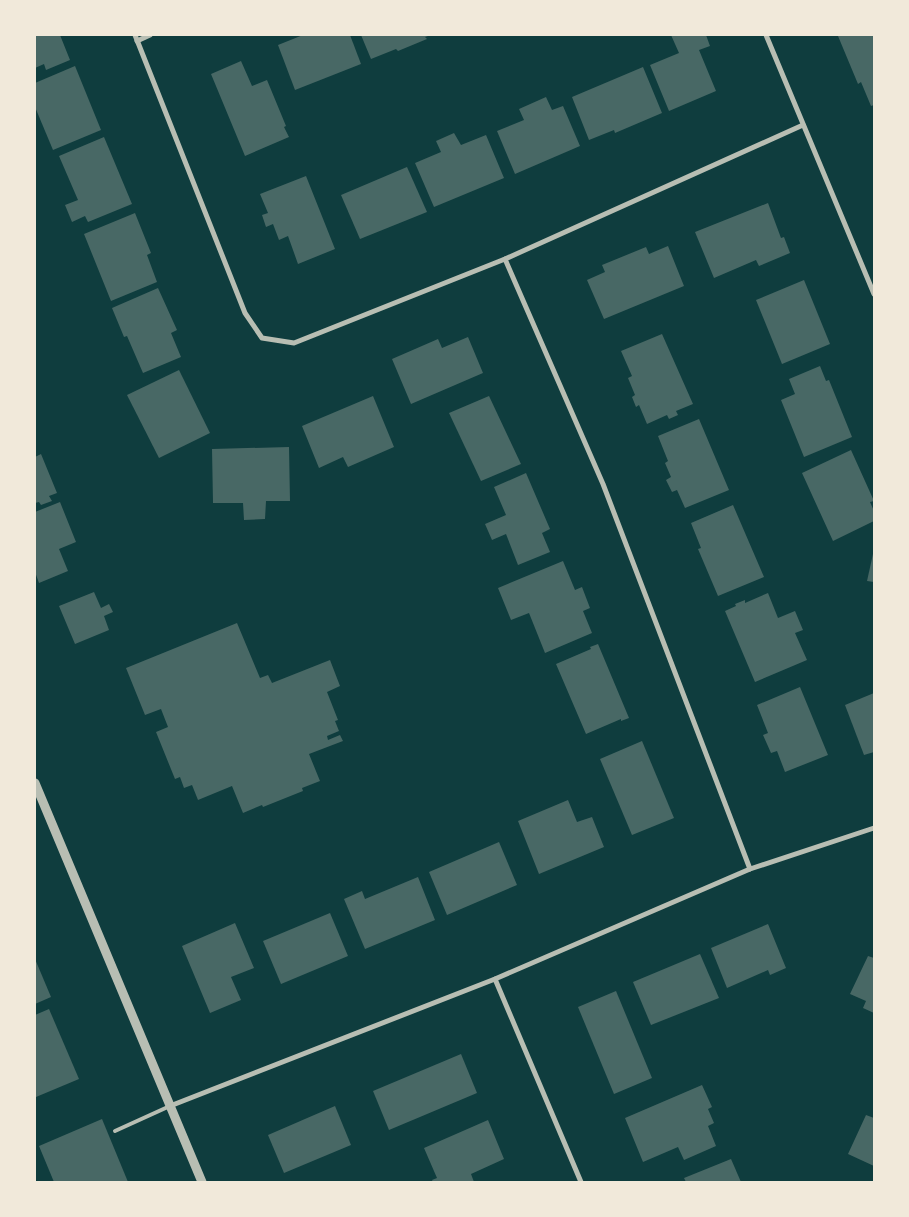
<svg xmlns="http://www.w3.org/2000/svg" width="909" height="1217" font-family="'Titillium Web',sans-serif">
<rect width="100%" height="100%" fill="#0f3d3e"/>
<g fill="#486865">
<path d="M35,35H60L70,60L46,70L44,64L35,68Z"/>
<path d="M303,35H350L361,64L295,90L278,45Z"/>
<path d="M361,35H431L425,37L427,39L398,51L396,49L371,59Z"/>
<path d="M671,35H706L710,46L699,50L716,91L669,111L650,65L679,53Z"/>
<path d="M842,35H874V105L871,106L861,82L858,84L838,36Z"/>
<path d="M241,61L252,86L267,80L286,126L284,127L289,137L245,156L211,74Z"/>
<path d="M75,66L101,130L53,150L35,107V83Z"/>
<path d="M643,67L662,113L615,133L614,130L589,140L572,97Z"/>
<path d="M546,97L552,110L563,106L580,146L515,174L497,131L524,120L519,109Z"/>
<path d="M454,133L461,145L486,135L504,178L434,207L415,163L441,152L436,141Z"/>
<path d="M104,137L132,204L88,222L85,216L72,222L65,205L78,200L59,156Z"/>
<path d="M407,167L427,212L360,239L341,195Z"/>
<path d="M306,176L335,249L298,264L288,236L279,240L273,224L266,227L262,215L268,213L260,194Z"/>
<path d="M768,203L781,238L784,237L790,253L759,266L756,260L714,278L695,232Z"/>
<path d="M135,213L151,253L147,255L157,282L111,301L84,234Z"/>
<path d="M668,246L684,286L604,319L587,280L605,272L602,265L646,247L649,254Z"/>
<path d="M804,280L830,344L782,364L756,300Z"/>
<path d="M158,288L177,330L171,333L181,357L143,373L127,336L124,337L112,308Z"/>
<path d="M662,334L693,404L676,411L678,415L669,419L667,415L647,424L639,405L636,407L632,397L635,395L628,378L632,376L621,351Z"/>
<path d="M468,337L483,373L411,404L392,359L438,339L442,348Z"/>
<path d="M820,366L826,381L829,380L852,437L804,457L781,400L795,394L789,379Z"/>
<path d="M179,370L210,433L159,458L127,395Z"/>
<path d="M373,396L394,447L348,467L343,457L319,468L302,426Z"/>
<path d="M489,396L521,464L481,481L449,413Z"/>
<path d="M699,419L729,490L685,508L677,490L672,492L666,480L671,477L665,463L668,461L658,436Z"/>
<path d="M289,447L290,501H266L265,519L244,520L243,503H213L212,449Z"/>
<path d="M851,450L874,501L870,502L874,511V521L833,541L802,473Z"/>
<path d="M41,454L57,493L49,496L52,501L41,505L39,502L35,503V457Z"/>
<path d="M526,473L550,529L542,533L550,552L518,565L506,534L492,540L485,524L506,515L494,487Z"/>
<path d="M60,502L76,542L59,549L68,571L39,583L35,572V512Z"/>
<path d="M733,505L764,577L718,596L698,549L701,548L691,523Z"/>
<path d="M873,554H874V582L867,581Z"/>
<path d="M563,561L575,590L582,587L590,608L583,611L592,633L545,653L529,613L511,620L498,588Z"/>
<path d="M94,592L101,608L109,604L113,612L104,616L109,630L75,644L59,606Z"/>
<path d="M768,593L778,618L795,611L803,630L795,633L807,660L755,682L725,611L736,606L735,604L745,600V603Z"/>
<path d="M237,623L260,678L268,675L272,683L330,660L340,686L327,692L338,720L335,721L339,731L327,736L328,740L340,735L343,741L309,754L320,781L302,788L303,791L263,807L262,805L243,813L232,786L198,800L192,785L184,788L180,777L175,779L156,732L168,727L161,709L145,715L126,668Z"/>
<path d="M598,644L629,718L621,721V719L586,734L556,664L591,649L590,647Z"/>
<path d="M800,687L828,755L785,772L777,751L771,753L763,735L768,733L757,705Z"/>
<path d="M874,693V752L864,755L845,705Z"/>
<path d="M642,741L674,818L632,835L600,759Z"/>
<path d="M568,800L577,822L592,817L604,847L539,874L518,821Z"/>
<path d="M499,842L517,885L447,915L429,872Z"/>
<path d="M418,877L435,920L365,949L344,899L362,891L365,899Z"/>
<path d="M330,913L348,956L281,984L263,941Z"/>
<path d="M235,923L254,968L231,977L241,1000L210,1013L182,946Z"/>
<path d="M768,924L786,968L770,975L768,970L727,988L711,948Z"/>
<path d="M700,954L719,998L651,1025L633,982Z"/>
<path d="M868,956L874,958V1013L863,1008L866,1001L850,994Z"/>
<path d="M35,959L51,997L35,1004Z"/>
<path d="M616,991L652,1078L614,1094L578,1007Z"/>
<path d="M49,1009L79,1079L36,1097L35,1094V1015Z"/>
<path d="M461,1054L477,1093L389,1130L373,1091Z"/>
<path d="M702,1085L712,1107L708,1109L714,1123L708,1126L716,1146L684,1160L678,1147L643,1162L625,1118Z"/>
<path d="M335,1106L351,1145L284,1173L268,1135Z"/>
<path d="M866,1115L874,1118V1166L848,1154Z"/>
<path d="M102,1119L128,1182H54L39,1146Z"/>
<path d="M488,1120L504,1159L471,1174L474,1182H433L432,1180L437,1178L424,1148Z"/>
<path d="M731,1159L741,1182H686L684,1178Z"/>
</g>
<g fill="none" stroke-linecap="round" stroke-linejoin="round">
<path stroke="#b8beb3" stroke-width="4" d="M115,1131L170,1106"/>
<g stroke="#b8beb3" stroke-width="5">
<path d="M135,35L245,313L262,338L294,343L505,259L803,125"/>
<path d="M766,35L874,294"/>
<path d="M137,41L150,35"/>
<path d="M505,259L603,484L750,869"/>
<path d="M495,979L581,1182"/>
<path d="M170,1106L495,979L750,869L874,828"/>
</g>
<path stroke="#b8beb3" stroke-width="9" d="M35,783L202,1182"/>
</g>
<rect width="909" height="1217" fill="none" stroke="#f1e9da" stroke-width="72"/>
</svg>
